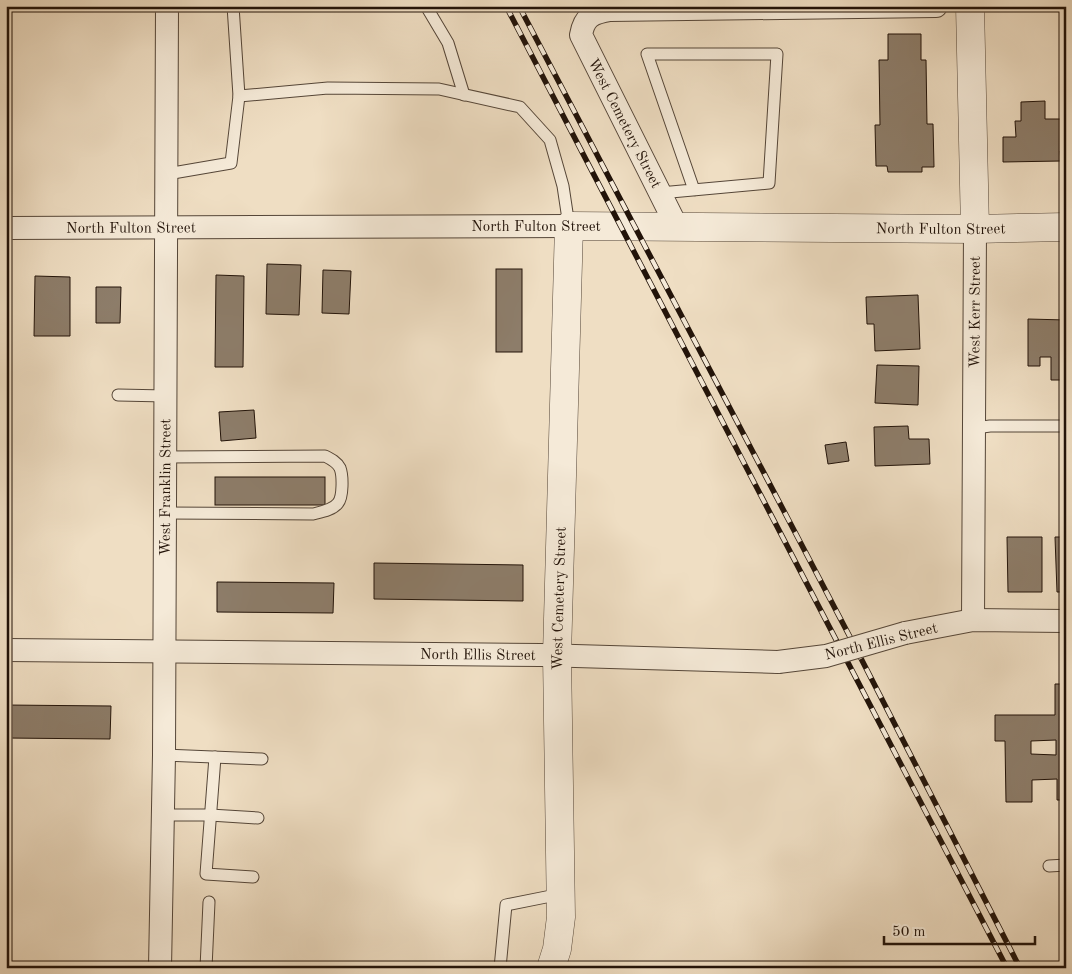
<svg xmlns="http://www.w3.org/2000/svg" width="1072" height="974" font-family="'Old Standard TT',serif">
<rect width="100%" height="100%" fill="#efdec3"/>
<filter id="stains"><feTurbulence type="fractalNoise" baseFrequency=".004" numOctaves="4"/><feColorMatrix values="0 0 0 0 .2 0 0 0 0 .09 0 0 0 0 .02 0 0 0 .5 -.17"/></filter>
<radialGradient id="worn" r=".72"><stop offset=".6" stop-color="#630" stop-opacity="0"/><stop offset="1" stop-color="#630" stop-opacity=".3"/></radialGradient>
<g fill="#8d7d6a" stroke="#221309" fill-rule="evenodd">
<path d="M888,34H921V60H926L927,124H933L934,167H922V172H888L887,166H876L875,125H880L879,60H888Z"/>
<path d="M1045,101V119H1061V128H1066V151H1060L1061,161L1003,162V137H1016L1015,121H1021V102Z"/>
<path d="M267,264L301,265L299,315L266,314Z"/>
<rect x="496" y="269" width="26" height="83"/>
<path d="M323,270L351,271L349,314L322,313Z"/>
<path d="M216,275L244,276L243,367H215Z"/>
<path d="M35,276L70,277V336H34Z"/>
<path d="M96,287H121L120,323H96Z"/>
<path d="M918,295L920,349L875,351L874,324H867L866,297Z"/>
<path d="M1028,319L1066,320V380H1051V357H1040V366H1028Z"/>
<path d="M877,365L919,366L918,405L875,403Z"/>
<path d="M254,410L256,438L221,441L219,412Z"/>
<path d="M908,426L909,439H929L930,464L875,466L874,427Z"/>
<path d="M846,442L849,461L828,464L825,445Z"/>
<rect x="215" y="477" width="110" height="28"/>
<path d="M1007,537H1042V592H1008Z"/>
<path d="M1055,537H1066V592H1057Z"/>
<path d="M374,563L523,565V601L374,599Z"/>
<path d="M217,582L334,583L333,613L217,612Z"/>
<path d="M1055,684H1066V800H1057V779L1032,780V802H1006L1005,741H995V715H1055ZM1056,740V755L1031,754V741Z"/>
<path d="M6,705L111,706L110,739L6,738Z"/>
</g>
<g fill="none" stroke-linecap="round" stroke-linejoin="round">
<defs>
<g id="service">
<path d="M426,6L448,43L464,95"/>
<path d="M239,96L328,88L439,89L520,107L550,140L563,186L569,226"/>
<path d="M167,174L231,163L239,96L233,6"/>
<path d="M660,193L769,183L777,54H647L694,190"/>
<path d="M118,395L166,396"/>
<path d="M975,428L990,426H1066"/>
<path d="M165,513L313,514C321,512 333,510 338,503C343,497 343,476 340,468C337,462 331,459 325,456L165,457"/>
<path d="M164,755L262,759"/>
<path d="M215,757L206,874L253,877"/>
<path d="M162,815H210L258,818"/>
<path d="M1049,866L1066,865"/>
<path d="M206,968L209,902"/>
<path d="M500,968L506,905L561,894"/>
</g>
<g id="minor">
<path d="M677,227L581,35C584,17 592,13 610,10L936,6"/>
<path id="s1" d="M6,228L569,226"/>
<path id="s2" d="M973,620L975,229"/>
<path d="M905,633L973,620L1066,621"/>
<path id="s3" d="M6,650L541,655L778,662"/>
<path id="s4" d="M160,968L164,755L167,6"/>
</g>
<g id="tertiary">
<path d="M970,6L975,229"/>
<path id="s5" d="M551,968L557,949L561,917L557,655L569,226L975,229L1066,227"/>
</g>
</defs>
<use href="#service" stroke="#554638" stroke-width="13"/>
<use href="#minor" stroke="#554638" stroke-width="24"/>
<use href="#tertiary" stroke="#554638" stroke-width="29"/>
<use href="#service" stroke="#f5ead8" stroke-width="11"/>
<use href="#minor" stroke="#f5ead8" stroke-width="22"/>
<use href="#tertiary" stroke="#f5ead8" stroke-width="28"/>
<defs>
<g id="rail">
<path d="M506,6L1007,968"/>
<path d="M519,6L850,637L1020,968"/>
</g>
</defs>
<use href="#rail" stroke="#221309" stroke-width="5.5"/>
<use href="#rail" stroke="#f5ead8" stroke-width="4" stroke-dasharray="11" stroke-linecap="butt"/>
<defs>
<path id="minor-bridge" d="M778,662L826,656L905,633"/>
</defs>
<use href="#minor-bridge" stroke="#554638" stroke-width="24" stroke-linecap="butt"/>
<use href="#minor-bridge" stroke="#f5ead8" stroke-width="22"/>
</g>
<g text-anchor="middle" stroke-width="4" stroke-linejoin="round" paint-order="stroke">
<g font-size="15" fill="#221309" stroke="#f5ead8">
<text transform="translate(625 123) rotate(63)" y="5">West Cemetery Street</text>
<text x="536" y="231">North Fulton Street</text>
<text dy="5" stroke="none"><textPath href="#s5" startOffset="1115">North Fulton Street</textPath></text>
<text dy="5" stroke="none"><textPath href="#s1" startOffset="125">North Fulton Street</textPath></text>
<text dy="5" stroke="none"><textPath href="#s2" startOffset="308">West Kerr Street</textPath></text>
<text dy="5" stroke="none"><textPath href="#s4" startOffset="481">West Franklin Street</textPath></text>
<text dy="5" stroke="none"><textPath href="#s5" startOffset="371">West Cemetery Street</textPath></text>
<text transform="translate(881 641) rotate(-14)" y="5">North Ellis Street</text>
<text dy="5" stroke="none"><textPath href="#s3" startOffset="472">North Ellis Street</textPath></text>
</g>
</g>
<rect width="1072" height="974" fill="none" stroke="#efdec3" stroke-width="25"/>
<rect x="8" y="8" width="1057" height="959" fill="none" stroke="#221309" stroke-width="2.5"/>
<rect x="12" y="12" width="1047" height="949" fill="none" stroke="#221309"/>
<path d="M884 936v8h151v-8" fill="none" stroke="#221309" stroke-width="2.5"/>
<text x="892" y="936" font-size="15" fill="#221309" stroke="#f5ead8" stroke-width="4" paint-order="stroke">50 m</text>
<rect width="100%" height="100%" filter="url(#stains)"/>
<rect width="100%" height="100%" fill="url(#worn)"/>
</svg>
